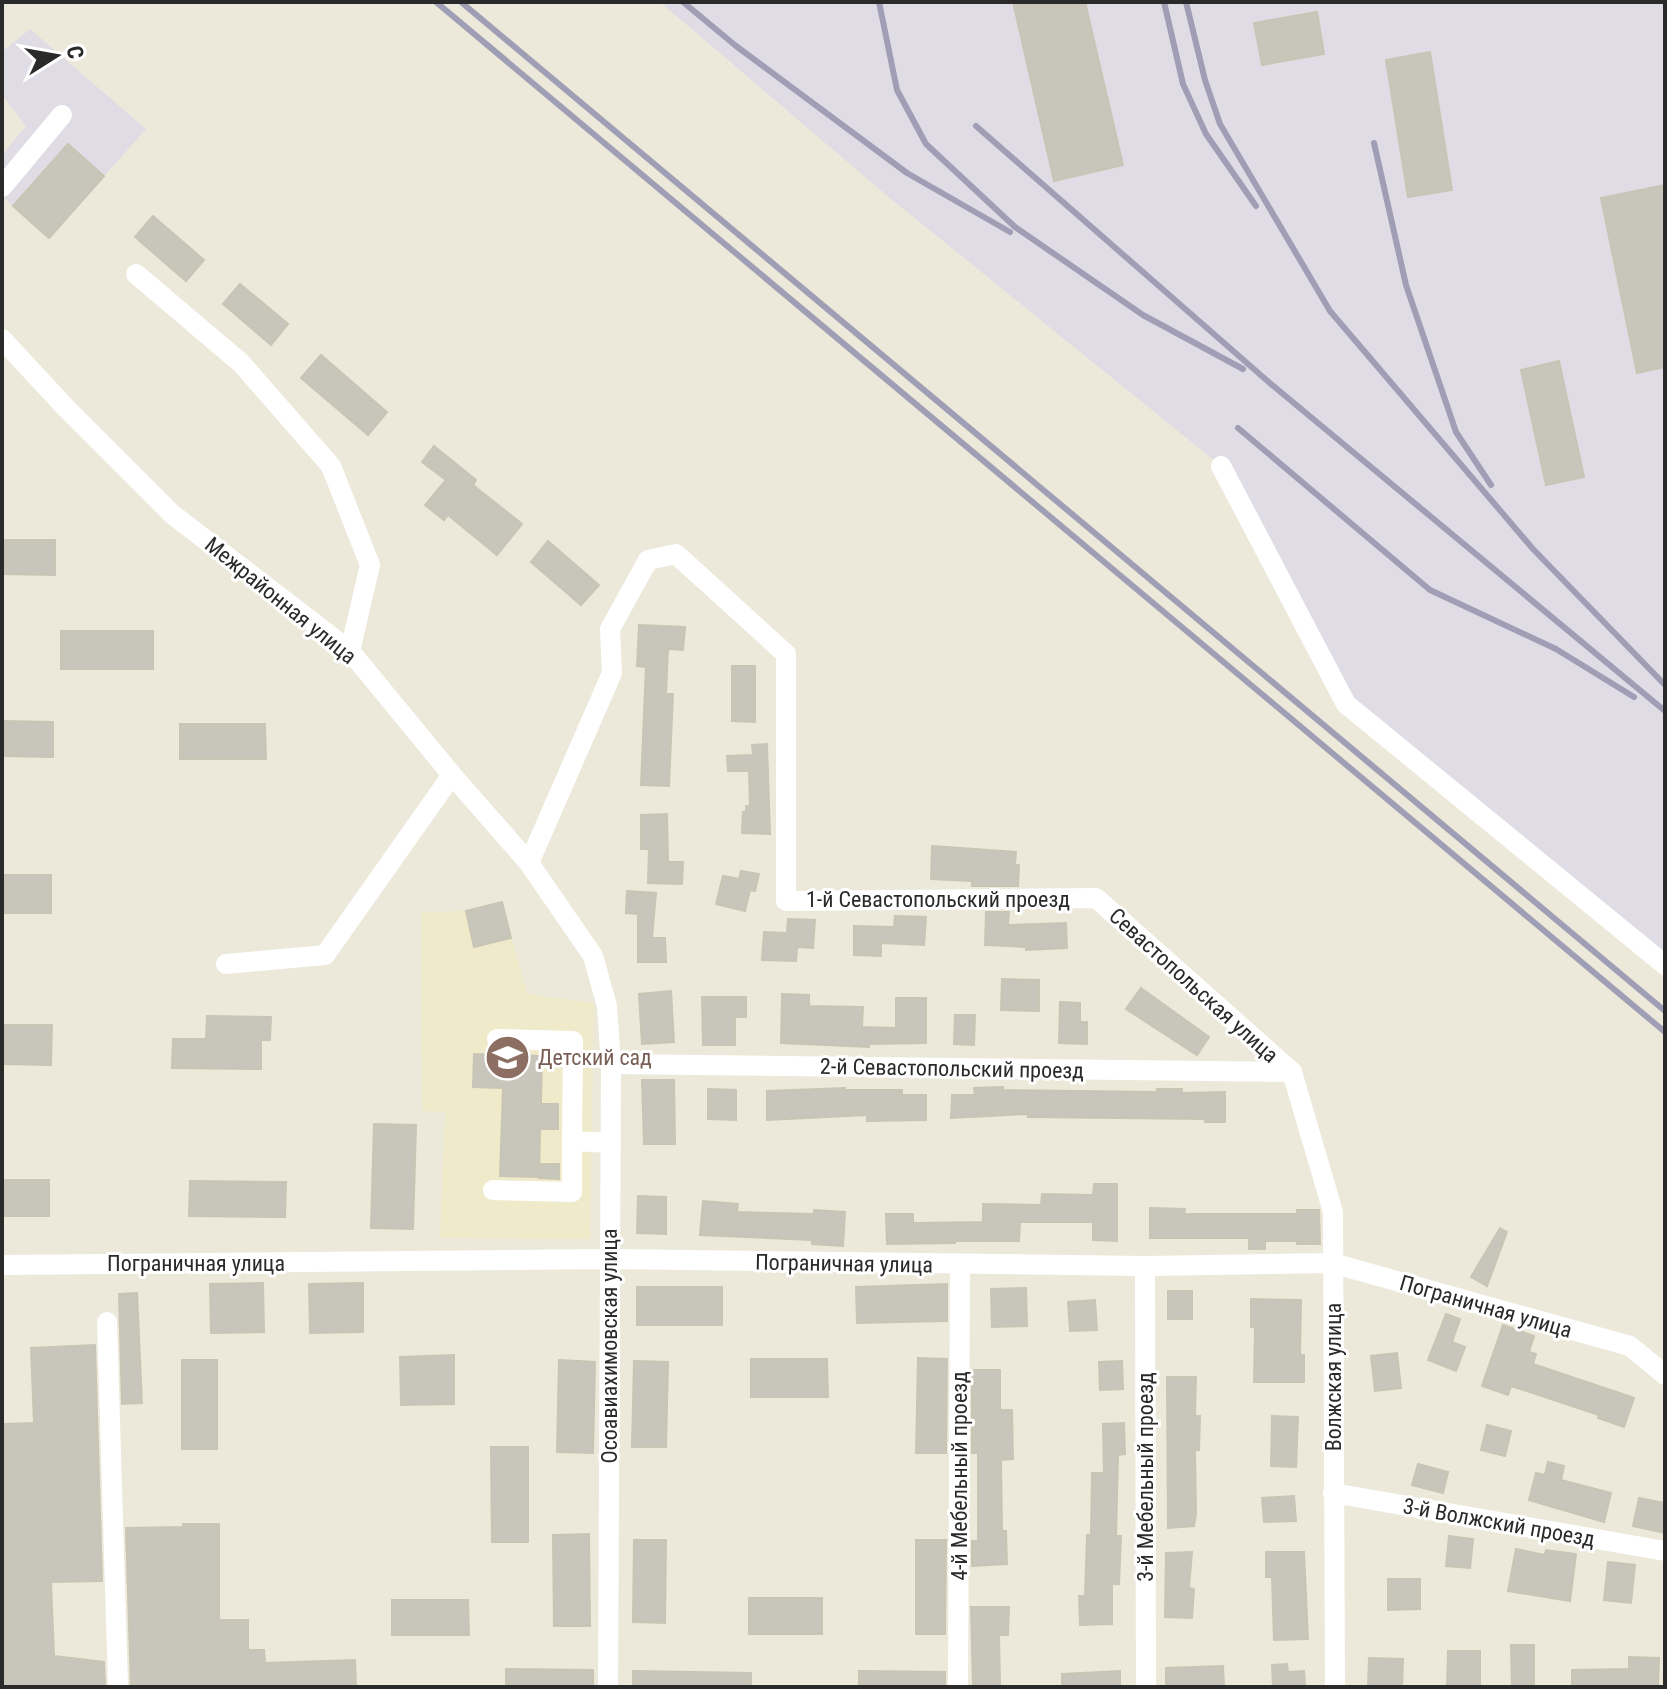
<svg xmlns="http://www.w3.org/2000/svg" width="1667" height="1689" font-family="'Roboto Condensed',sans-serif">
<rect width="100%" height="100%" fill="#ece9db"/>
<g fill="#e0dce5">
<path d="M660,2H1665V965L1346,704L1221,466L885,194Z"/>
<path d="M30,29L146,129L49,238L2,196V155L26,126L2,95V52Z"/>
</g>
<path fill="#efebca" d="M502,902L527,994L594,1003L590,1239L440,1238L445,1112L422,1111L421,912L466,911Z"/>
<g fill="#c8c5bb" stroke="#c8c5b5" stroke-width="2">
<path d="M1013,2H1085L1123,165L1054,181Z"/>
<path d="M1317,12L1324,54L1262,65L1254,23Z"/>
<path d="M1430,52L1452,190L1408,197L1386,60Z"/>
<path d="M68,144L104,176L49,238L13,206Z"/>
<path d="M1665,185V367L1637,373L1601,198Z"/>
<path d="M153,216L204,260L186,281L135,237Z"/>
<path d="M240,284L288,324L271,345L223,304Z"/>
<path d="M321,355L387,412L368,435L301,378Z"/>
<path d="M1559,361L1584,477L1546,485L1521,370Z"/>
<path d="M434,446L476,480L473,485L522,524L497,555L448,515L444,520L425,505L446,480L422,462Z"/>
<path d="M2,540H55V575L2,574Z"/>
<path d="M548,541L599,585L581,605L531,562Z"/>
<path d="M639,625L685,627L683,650L668,649L666,694H673L669,786L641,785L646,667L637,666Z"/>
<rect x="61" y="631" width="92" height="38"/>
<path d="M732,666H755V722L732,721Z"/>
<path d="M2,721L53,722V757L2,756Z"/>
<path d="M180,724H265L266,759H180Z"/>
<path d="M767,744L770,834L742,833L743,812H746V806H750L749,771H728L727,756L753,755L752,745Z"/>
<path d="M667,814L668,862H683L682,884L648,883L649,849H641V815Z"/>
<path d="M932,846L1016,852L1015,865H1019L1018,886H972V881L931,879Z"/>
<path d="M741,871L759,874L755,891L750,890L745,911L716,904L723,876L739,879Z"/>
<rect x="2" y="875" width="49" height="38"/>
<path d="M627,891L656,893L652,938H665L666,962H638V914L626,913Z"/>
<path d="M502,902L511,938L474,947L466,911Z"/>
<path d="M986,912H1009L1008,925L1066,923L1067,948L1026,950V947L985,945Z"/>
<path d="M895,916L926,917L924,945L881,943V956L854,955V926L894,927Z"/>
<path d="M788,919L815,920L813,948L797,947L796,961L762,960L764,932L787,933Z"/>
<path d="M1002,979L1039,980V1011L1001,1010Z"/>
<path d="M1141,988L1209,1037L1197,1055L1126,1009Z"/>
<path d="M671,991L674,1042L642,1044L639,994Z"/>
<path d="M782,994L809,995V1006L863,1007L862,1027L896,1028V998H926V1043L869,1044V1047L781,1043Z"/>
<path d="M702,997H746V1017H735V1045H703Z"/>
<path d="M1060,1002L1080,1003V1022H1087V1044L1059,1043Z"/>
<path d="M955,1015H975L974,1045L954,1044Z"/>
<path d="M207,1016L271,1017L270,1040H261V1069L172,1068L173,1039H206Z"/>
<path d="M2,1025H52L51,1065L2,1064Z"/>
<path d="M542,1053L560,1054V1067L542,1066Z"/>
<path d="M474,1054L542,1056L541,1104H558V1129H540L539,1177L500,1176L503,1088L473,1087Z"/>
<path d="M642,1080H674L675,1144H644Z"/>
<path d="M1003,1087V1090L1157,1092V1089H1182V1093L1225,1092V1122H1205V1119L1028,1117V1114L951,1118L952,1095H975L974,1088Z"/>
<path d="M845,1088V1090H902V1095H926V1120L867,1121V1115L767,1120V1091Z"/>
<path d="M708,1089L736,1090V1120L708,1119Z"/>
<path d="M374,1124L416,1125L413,1229L371,1228Z"/>
<path d="M539,1164H559V1179L539,1178Z"/>
<rect x="2" y="1180" width="47" height="36"/>
<path d="M190,1181L286,1182L285,1217L189,1216Z"/>
<path d="M1094,1184H1117V1241L1093,1240V1222H1020L1019,1241H955V1243L887,1244L886,1214H913V1223L983,1222V1204L1041,1205L1042,1194L1093,1195Z"/>
<path d="M638,1196L666,1197V1234L637,1233Z"/>
<path d="M703,1201L738,1204L737,1212L814,1214V1210L845,1212L843,1246L812,1244V1240L700,1235Z"/>
<path d="M1150,1208L1185,1209L1184,1214H1297V1210H1319L1320,1244H1297V1241H1265V1249H1249V1238H1150Z"/>
<path d="M1500,1228L1507,1232L1487,1286L1471,1277Z"/>
<path d="M263,1283L264,1332L211,1333L210,1284Z"/>
<path d="M363,1283V1332L310,1333L309,1284Z"/>
<path d="M947,1284V1321L857,1323L856,1287Z"/>
<rect x="637" y="1287" width="85" height="38"/>
<path d="M1026,1288L1027,1326L992,1327L991,1289Z"/>
<rect x="1168" y="1291" width="24" height="28"/>
<path d="M137,1293L142,1403L122,1404L119,1294Z"/>
<path d="M1251,1299L1301,1300L1300,1355H1304V1382H1254L1255,1327H1251Z"/>
<path d="M1095,1300L1097,1330L1070,1331L1068,1302Z"/>
<path d="M1446,1314L1460,1319L1452,1342L1465,1347L1456,1371L1428,1360Z"/>
<path d="M1503,1325L1534,1336L1529,1352L1536,1354L1533,1364L1634,1398L1624,1427L1598,1418L1599,1415L1511,1386L1508,1395L1482,1386Z"/>
<path d="M95,1345L102,1581L51,1582L54,1656L104,1662L105,1687H2V1424L34,1423L31,1348Z"/>
<path d="M1397,1353L1401,1388L1375,1391L1371,1356Z"/>
<path d="M454,1355V1404L401,1405L400,1357Z"/>
<path d="M918,1358L947,1359L946,1453H916Z"/>
<path d="M751,1359H827L828,1397H751Z"/>
<rect x="182" y="1360" width="35" height="89"/>
<path d="M559,1360L595,1362L593,1453L557,1452Z"/>
<path d="M634,1361L668,1362L666,1447H632Z"/>
<path d="M1122,1361L1123,1389L1100,1390L1099,1362Z"/>
<path d="M972,1370H1000V1410H1012L1013,1459L1001,1460L1002,1531H1006L1007,1564L972,1566V1541H978V1453H972Z"/>
<path d="M1167,1377H1196L1195,1416H1200L1199,1450H1195L1196,1514L1194,1526L1168,1528Z"/>
<path d="M1272,1416L1298,1417L1296,1467L1271,1466Z"/>
<path d="M1124,1423L1125,1454L1118,1455L1116,1536H1121L1119,1584H1112V1624L1080,1625L1079,1596H1085L1087,1535H1091L1092,1473H1104L1103,1424Z"/>
<path d="M1487,1425L1511,1431L1505,1456L1481,1450Z"/>
<path d="M491,1447H528V1542H492Z"/>
<path d="M1548,1462L1564,1466L1561,1480L1611,1493L1604,1522L1529,1500L1536,1473L1545,1475Z"/>
<path d="M1418,1464L1448,1472L1443,1493L1412,1485Z"/>
<path d="M1294,1496L1296,1521L1264,1522L1262,1498Z"/>
<path d="M1639,1498L1665,1503V1533L1633,1526Z"/>
<path d="M183,1524H219V1620H248V1650H264L265,1663L355,1660L356,1687H131L126,1528L183,1527Z"/>
<path d="M589,1534L590,1626H554L553,1535Z"/>
<path d="M1449,1536L1473,1539L1470,1568L1446,1566Z"/>
<path d="M634,1540H666L665,1623L633,1622Z"/>
<path d="M916,1540H946L945,1634H916Z"/>
<path d="M1516,1549L1545,1555L1546,1550L1576,1554L1570,1601L1508,1591Z"/>
<path d="M1192,1552L1189,1588L1194,1589L1192,1618L1165,1617L1166,1553Z"/>
<path d="M1266,1552H1304L1308,1639L1274,1640L1272,1577H1266Z"/>
<path d="M1608,1562L1635,1565L1631,1603L1604,1600Z"/>
<path d="M1388,1579H1420V1609L1388,1610Z"/>
<rect x="749" y="1598" width="73" height="36"/>
<path d="M392,1600H468L469,1635H392Z"/>
<path d="M971,1607H1009L1008,1635H999L1000,1686H973Z"/>
<path d="M1511,1645H1534V1687H1512Z"/>
<path d="M1448,1651H1480V1687H1447Z"/>
<path d="M1629,1657L1659,1658L1658,1687H1572V1670L1629,1669Z"/>
<path d="M1369,1658L1403,1659L1402,1687H1368Z"/>
<path d="M1287,1664L1288,1672L1304,1671L1305,1687H1273L1272,1665Z"/>
<path d="M1223,1666L1224,1687H1166V1668Z"/>
<path d="M506,1669L593,1670V1687H506Z"/>
<path d="M633,1671L751,1673V1687H633Z"/>
<path d="M859,1671L945,1672V1687H859Z"/>
<path d="M1120,1671V1687H1062V1674Z"/>
</g>
<g fill="none" stroke-linecap="round" stroke-linejoin="round">
<g stroke="#fff" stroke-width="20">
<path d="M2,187L62,115"/>
<path d="M136,274L241,363L331,466L370,565L350,651"/>
<path d="M2,339L66,408L172,514L350,651L452,775L529,863L593,956L607,1006L611,1064L608,1687"/>
<path d="M1221,466L1346,704L1665,965"/>
<path d="M529,863L612,673L610,629L648,560L676,554L786,654V901L1096,898L1292,1072"/>
<path d="M226,964L325,955L452,775"/>
<path d="M497,1039L573,1041L572,1141L611,1143"/>
<path d="M611,1064L1292,1072"/>
<path d="M1292,1072L1333,1212L1335,1687"/>
<path d="M493,1190L572,1192V1141"/>
<path d="M2,1265L610,1259L1145,1266L1332,1263L1630,1346L1665,1375"/>
<path d="M1145,1266L1146,1687"/>
<path d="M107,1322L118,1687"/>
<path d="M1333,1493L1665,1551"/>
<path d="M958,1687L960,1265"/>
</g>
<g stroke="#a09eb5" stroke-width="6">
<path d="M436,2L1665,1032"/>
<path d="M461,2L1665,1011"/>
<path d="M683,2L736,46L907,173L1010,232"/>
<path d="M879,2L897,90L926,144L1015,227L1143,315L1243,369"/>
<path d="M1164,2L1183,84L1206,134L1256,206"/>
<path d="M1186,2L1205,80L1220,124L1330,311L1533,549L1665,685"/>
<path d="M976,126L1271,384L1665,711"/>
<path d="M1374,143L1406,285L1456,432L1491,485"/>
<path d="M1238,428L1430,590L1556,649L1634,697"/>
</g>
</g>
<defs>
<symbol id="school-disc" viewBox="-11 -11 22 22"><circle r="9.5" fill="#8d6e63" stroke="#fff"/><path d="M0-5L7-2L0 1L-7-2ZM-4 1L0 2.5L4 1V4Q0 6-4 4Z" fill="#fff"/></symbol>
</defs>
<g fill-rule="evenodd">
<use href="#school-disc" x="482" y="1032" width="51" height="51"/>
</g>
<g text-anchor="middle" stroke-width="6" stroke-linejoin="round" paint-order="stroke">
<g font-size="22" fill="#2a2a2a" stroke="#fff">
<text transform="translate(281 600) rotate(39)" y="8">Межрайонная улица</text>
<text x="938" y="907">1-й Севастопольский проезд</text>
<text transform="translate(1194 985) rotate(42)" y="8">Севастопольская улица</text>
<text transform="translate(952 1068) rotate(1)" y="8">2-й Севастопольский проезд</text>
<text x="196" y="1271">Пограничная улица</text>
<text transform="translate(844 1263) rotate(1)" y="8">Пограничная улица</text>
<text transform="translate(1486 1306) rotate(16)" y="8">Пограничная улица</text>
<text transform="translate(609 1346) rotate(-90)" y="8">Осоавиахимовская улица</text>
<text transform="translate(1333 1377) rotate(-90)" y="8">Волжская улица</text>
<text transform="translate(959 1476) rotate(-90)" y="8">4-й Мебельный проезд</text>
<text transform="translate(1145 1477) rotate(-90)" y="8">3-й Мебельный проезд</text>
<text transform="translate(1499 1522) rotate(10)" y="8">3-й Волжский проезд</text>
</g>
<g font-size="22" fill="#785e54" stroke="#fff" text-anchor="start">
<text x="538" y="1065">Детский сад</text>
</g>
</g>
<rect width="1667" height="1689" fill="none" stroke="#2a2a2a" stroke-width="8"/>
<g transform="translate(56 56) rotate(79)" stroke="#ffffff" stroke-width="6" paint-order="stroke">
<path d="M0-6L14 30L0 20L-14 30Z" fill="#2a2a2a"/>
<text y="-12" font-size="22" font-weight="bold" text-anchor="middle" fill="#2a2a2a">С</text>
</g>
</svg>
